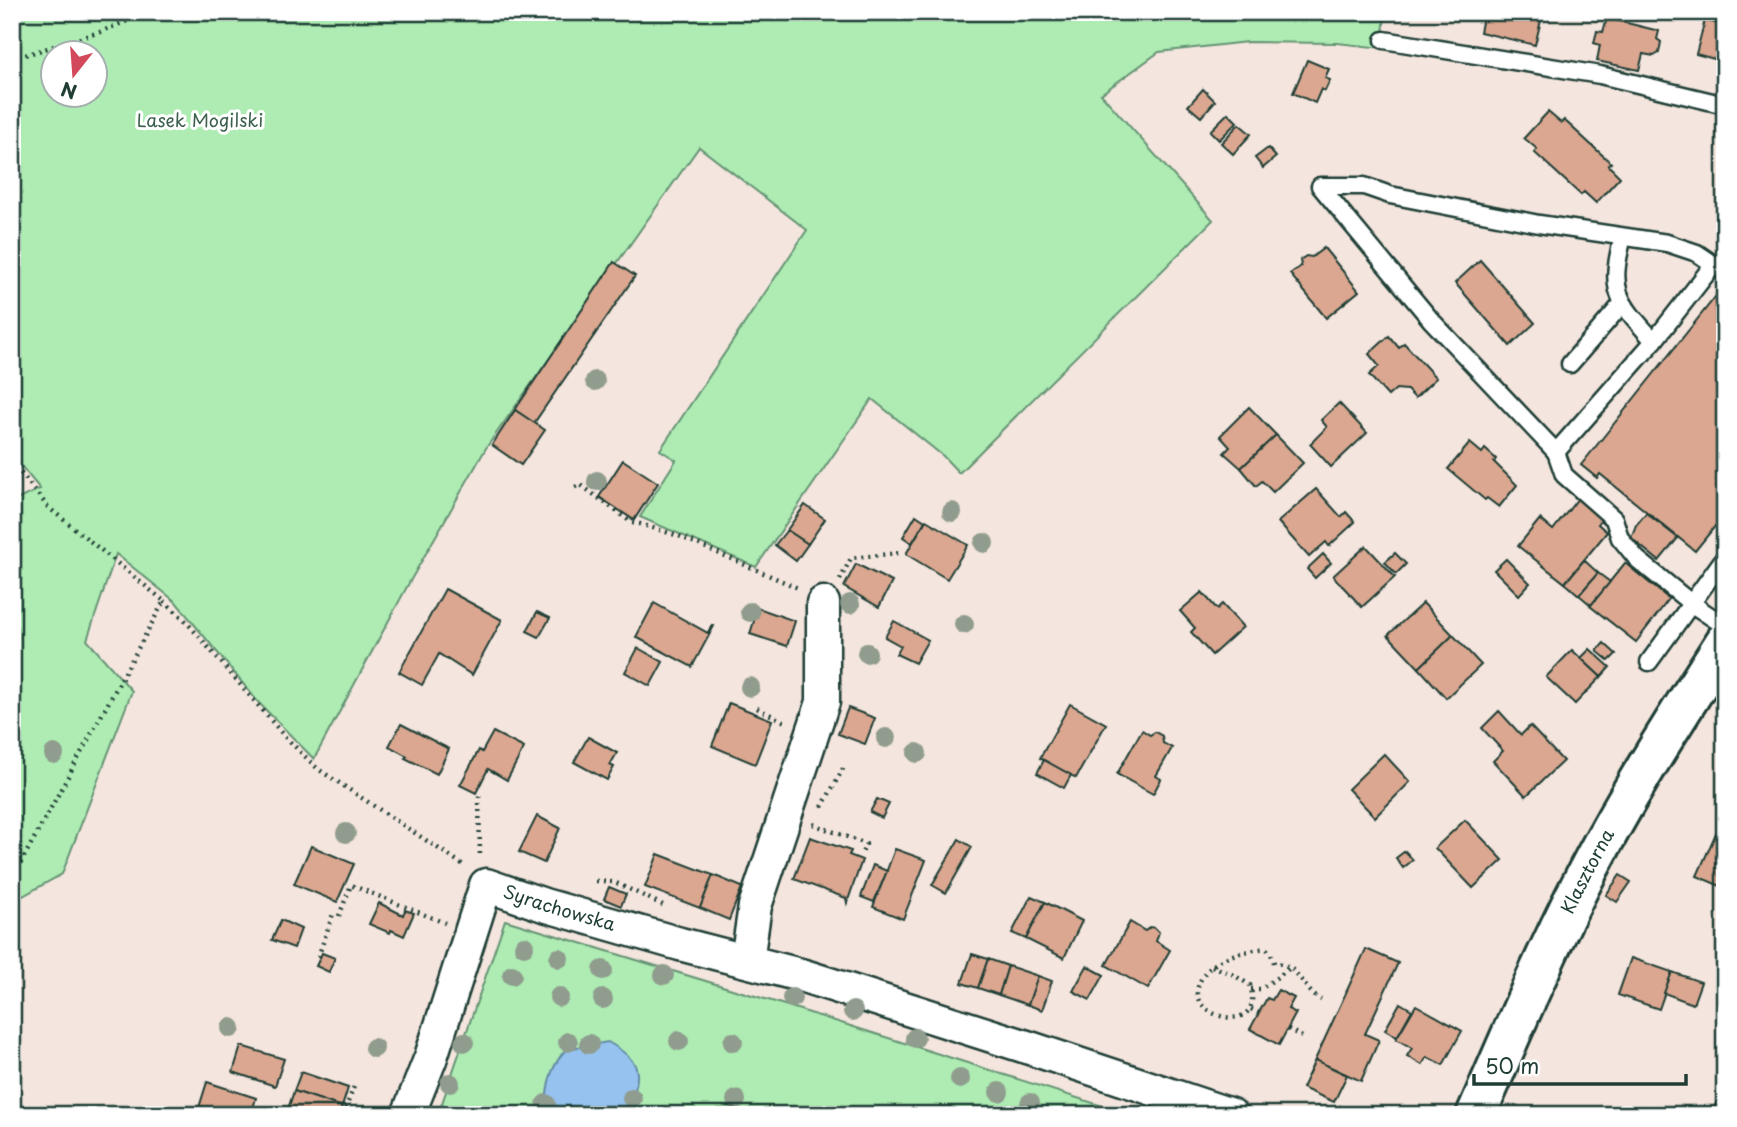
<svg xmlns="http://www.w3.org/2000/svg" width="1737" height="1127" font-family="'Playpen Sans',sans-serif">
<rect width="100%" height="100%" fill="#f4e5de"/>
<filter id="ink" filterUnits="userSpaceOnUse"><feTurbulence type="fractalNoise" baseFrequency=".0143" numOctaves="2"/><feDisplacementMap in="SourceGraphic" scale="14" xChannelSelector="R" yChannelSelector="G"/><feConvolveMatrix kernelMatrix="1 2 1 2 8 2 1 2 1" color-interpolation-filters="sRGB"/></filter>
<g filter="url(#ink)">
<g fill="#aeecb3" stroke="#669474" stroke-width="2" fill-rule="evenodd">
<path d="M12,12H1385L1382,48L1337,43L1247,42L1159,52L1101,94L1213,220L959,473L943,456L872,399L756,567L640,517L676,460L660,450L807,230L699,147L486,448L409,583L314,759L258,702L176,602L116,554L87,640L132,691L62,874L12,902V502L40,489L12,455ZM52,52H94V94H52Z"/>
<path d="M505,920L775,1002L1131,1115H438Z"/>
</g>
<path fill="#96c2f0" stroke="#668da5" stroke-width="2" d="M608,1042C650,1066 636,1076 630,1115H545C547,1088 548,1070 566,1049Z"/>
<g fill="#dba790" stroke="#1f3d34" stroke-width="2">
<path d="M1484,12H1543L1535,45L1480,32Z"/>
<path d="M1725,13V62L1696,54L1705,20L1719,24Z"/>
<path d="M1607,18L1659,31L1657,39L1661,42L1659,53L1654,56L1643,54L1639,70L1597,61L1600,45L1594,43L1597,31L1603,32Z"/>
<path d="M1307,60L1329,69L1325,78L1330,80L1325,91L1321,89L1315,103L1293,93Z"/>
<path d="M1203,89L1215,101L1201,117L1188,106Z"/>
<path d="M1548,112L1561,123L1564,120L1611,163L1608,165L1620,177L1596,203L1584,192L1581,195L1534,152L1537,149L1524,138Z"/>
<path d="M1228,113L1237,122L1219,140L1210,131Z"/>
<path d="M1239,124L1251,134L1233,154L1221,143Z"/>
<path d="M1268,148L1276,157L1263,168L1255,158Z"/>
<path d="M1324,248L1359,291L1326,318L1290,274L1301,266L1300,260L1306,256L1312,257Z"/>
<path d="M1480,260L1535,323L1510,346L1455,283Z"/>
<path d="M614,262L635,276L534,423L515,410Z"/>
<path d="M1716,296L1725,304V514L1695,551L1600,474L1597,478L1581,465Z"/>
<path d="M1389,336L1399,348L1404,343L1436,378L1415,398L1407,390L1396,389L1388,396L1369,375L1379,366L1369,354Z"/>
<path d="M1339,403L1367,433L1331,467L1310,444L1327,427L1321,420Z"/>
<path d="M1249,407L1276,435L1241,468L1224,453L1230,447L1220,436Z"/>
<path d="M515,410L545,430L521,465L492,445Z"/>
<path d="M1276,435L1303,463L1273,492L1262,481L1256,486L1241,468Z"/>
<path d="M1470,443L1482,453L1485,449L1496,459L1494,462L1517,485L1499,507L1487,498L1485,500L1448,469Z"/>
<path d="M623,460L658,483L634,520L599,497Z"/>
<path d="M1316,489L1341,517L1346,512L1355,522L1329,546L1326,542L1309,557L1278,522Z"/>
<path d="M1579,497L1603,517L1598,524L1607,532L1565,583L1518,546L1540,519L1553,530Z"/>
<path d="M805,505L825,519L808,544L787,530Z"/>
<path d="M1646,513L1678,538L1659,561L1631,538L1636,525Z"/>
<path d="M916,515L925,521L912,543L903,537Z"/>
<path d="M926,520L968,545L947,579L906,554Z"/>
<path d="M787,530L808,544L796,561L775,545Z"/>
<path d="M1366,546L1395,577L1362,607L1333,576Z"/>
<path d="M1395,553L1406,564L1396,574L1385,562Z"/>
<path d="M1323,554L1331,563L1315,578L1307,569Z"/>
<path d="M1506,559L1530,583L1519,595L1494,570Z"/>
<path d="M1584,560L1598,573L1579,595L1565,583Z"/>
<path d="M1625,563L1669,599L1636,642L1590,606Z"/>
<path d="M856,564L892,582L879,607L844,587Z"/>
<path d="M1598,573L1610,582L1591,605L1579,595Z"/>
<path d="M445,589L502,620L472,675L439,654L422,685L399,672Z"/>
<path d="M1202,592L1217,609L1222,604L1243,627L1212,655L1191,632L1195,628L1180,611Z"/>
<path d="M654,603L708,633L712,625L714,626L692,667L636,637Z"/>
<path d="M1423,603L1453,635L1419,668L1388,635Z"/>
<path d="M758,608L795,621L787,646L750,634Z"/>
<path d="M537,612L550,618L539,637L527,631Z"/>
<path d="M894,621L928,640L915,663L896,654L901,646L885,637Z"/>
<path d="M1453,635L1481,665L1446,698L1419,668Z"/>
<path d="M1604,643L1616,654L1609,661L1597,651Z"/>
<path d="M638,648L663,662L650,686L625,672Z"/>
<path d="M1590,649L1610,667L1601,677L1581,658Z"/>
<path d="M1572,650L1601,677L1575,704L1546,677Z"/>
<path d="M729,703L772,720L755,764L712,746Z"/>
<path d="M1070,704L1106,724L1076,778L1040,758Z"/>
<path d="M848,708L875,718L865,744L838,734Z"/>
<path d="M1499,711L1521,735L1530,726L1563,761L1526,796L1493,761L1503,751L1482,728Z"/>
<path d="M401,724L449,749L437,774L405,758L407,756L389,746Z"/>
<path d="M1142,730L1150,735L1155,732L1162,736L1163,743L1172,748L1156,776L1161,779L1153,794L1117,774Z"/>
<path d="M493,732L524,748L507,780L488,769L476,793L460,785L479,750L482,752Z"/>
<path d="M588,737L617,753L610,765L614,767L607,780L574,762Z"/>
<path d="M1384,754L1410,782L1375,817L1348,789Z"/>
<path d="M1044,760L1071,775L1064,788L1037,773Z"/>
<path d="M877,799L889,804L882,818L870,812Z"/>
<path d="M537,816L560,828L544,863L519,852Z"/>
<path d="M1465,820L1503,860L1473,888L1435,848Z"/>
<path d="M1716,833L1725,837V888L1697,876Z"/>
<path d="M810,837L851,851L849,855L862,860L847,903L846,898L794,879Z"/>
<path d="M959,839L972,847L946,893L932,885Z"/>
<path d="M311,846L354,864L337,902L294,884Z"/>
<path d="M895,849L926,860L903,919L873,907Z"/>
<path d="M1405,851L1413,860L1403,868L1396,858Z"/>
<path d="M658,854L713,875L700,908L645,887Z"/>
<path d="M873,865L887,871L874,902L861,897Z"/>
<path d="M713,875L742,887L729,920L700,908Z"/>
<path d="M1620,875L1631,882L1617,902L1606,895Z"/>
<path d="M609,887L626,894L621,906L604,899Z"/>
<path d="M1031,896L1045,902L1026,939L1012,933Z"/>
<path d="M1045,902L1082,921L1064,958L1026,939Z"/>
<path d="M379,903L403,915L405,910L414,913L404,936L391,930L390,933L369,924Z"/>
<path d="M281,920L301,929L294,948L272,940Z"/>
<path d="M1130,922L1145,931L1150,927L1155,928L1159,932L1156,941L1170,950L1148,989L1106,965Z"/>
<path d="M1366,949L1398,963L1365,1034L1379,1040L1361,1081L1315,1060Z"/>
<path d="M322,953L335,958L329,972L316,966Z"/>
<path d="M972,954L988,959L978,988L962,983Z"/>
<path d="M1631,958L1672,972L1659,1009L1618,995Z"/>
<path d="M988,959L1008,966L999,995L978,988Z"/>
<path d="M1008,966L1038,976L1028,1005L999,995Z"/>
<path d="M1087,966L1104,975L1090,1000L1073,991Z"/>
<path d="M1672,972L1701,982L1693,1004L1664,993Z"/>
<path d="M1038,976L1052,981L1042,1010L1028,1005Z"/>
<path d="M1278,990L1294,998L1288,1009L1296,1013L1279,1045L1250,1029L1267,998L1272,1000Z"/>
<path d="M1400,1003L1412,1010L1397,1037L1385,1030Z"/>
<path d="M1416,1005L1462,1031L1443,1065L1427,1057L1422,1065L1407,1056L1412,1048L1396,1039Z"/>
<path d="M241,1046L284,1059L275,1086L233,1072Z"/>
<path d="M1315,1060L1347,1075L1334,1102L1302,1088Z"/>
<path d="M301,1072L348,1088L342,1107L294,1091Z"/>
<path d="M207,1082L256,1098L251,1115L197,1114Z"/>
<path d="M294,1091L342,1107L339,1115H286Z"/>
<path d="M1725,1101V1115H1712L1716,1103L1723,1105Z"/>
<path d="M1340,1106L1351,1110L1349,1115H1336Z"/>
</g>
<g fill="none" stroke-linecap="round" stroke-linejoin="round">
<defs>
<g id="service">
<path d="M1384,40L1600,75L1725,105"/>
<path d="M1623,237C1608,292 1618,301 1654,341"/>
<path d="M1714,264L1654,341L1556,452L1564,475L1614,519L1620,538L1637,559L1692,604L1725,626"/>
<path d="M1570,364L1622,304"/>
<path d="M1556,452L1431,320L1320,186H1364L1390,195L1539,224L1667,243L1697,253L1725,272"/>
<path d="M1649,662L1725,557"/>
</g>
<g id="minor">
<path d="M747,960L755,906L823,702V603"/>
<path id="s1" d="M408,1115L431,1057L486,885L544,905L680,944L804,976L1033,1049L1231,1115"/>
</g>
<g id="tertiary">
<path id="s2" d="M1476,1115C1510,1038 1542,960 1580,886C1623,801 1674,721 1725,642"/>
</g>
</defs>
<use href="#service" stroke="#1f3d34" stroke-width="21"/>
<use href="#minor" stroke="#1f3d34" stroke-width="37"/>
<use href="#tertiary" stroke="#1f3d34" stroke-width="44"/>
<g stroke="#1f3d34" stroke-width="4.5" stroke-dasharray="2 5" stroke-linecap="butt">
<path d="M12,59L100,32L149,12"/>
<path d="M12,462L48,507L164,601L12,879"/>
<path d="M575,487L581,485L632,523L640,524L679,536L798,588"/>
<path d="M840,580L851,558L900,553"/>
<path d="M164,601L184,619L286,738L318,769L465,866"/>
<path d="M757,708L785,722"/>
<path d="M479,796L480,858"/>
<path d="M822,807L845,765"/>
<path d="M813,824L866,844L862,853"/>
<path d="M596,881L614,882L667,907"/>
<path d="M339,916L351,885L445,923"/>
<path d="M318,957L333,914"/>
<path d="M1212,966L1232,974L1250,985C1265,1036 1196,1018 1197,993C1199,967 1228,954 1250,951C1254,950 1262,948 1266,949C1271,951 1273,959 1274,963C1299,963 1302,990 1321,1000"/>
<path d="M1251,989H1261L1290,968"/>
<path d="M1251,1009L1259,1013"/>
<path d="M1288,1029L1304,1038"/>
<path d="M343,1115L355,1084"/>
</g>
<use href="#service" stroke="#fff" stroke-width="16"/>
<use href="#minor" stroke="#fff" stroke-width="32"/>
<use href="#tertiary" stroke="#fff" stroke-width="38"/>
</g>
<g fill="#8f9c8e">
<circle cx="595" cy="381" r="10"/>
<circle cx="597" cy="481" r="10"/>
<circle cx="952" cy="512" r="10"/>
<circle cx="984" cy="543" r="10"/>
<circle cx="850" cy="604" r="10"/>
<circle cx="750" cy="612" r="10"/>
<circle cx="964" cy="624" r="10"/>
<circle cx="867" cy="653" r="10"/>
<circle cx="750" cy="687" r="10"/>
<circle cx="886" cy="738" r="10"/>
<circle cx="917" cy="753" r="10"/>
<circle cx="54" cy="754" r="10"/>
<circle cx="346" cy="833" r="10"/>
<circle cx="524" cy="946" r="10"/>
<circle cx="559" cy="958" r="10"/>
<circle cx="603" cy="970" r="10"/>
<circle cx="512" cy="975" r="10"/>
<circle cx="664" cy="975" r="10"/>
<circle cx="559" cy="997" r="10"/>
<circle cx="792" cy="998" r="10"/>
<circle cx="603" cy="999" r="10"/>
<circle cx="853" cy="1011" r="10"/>
<circle cx="231" cy="1028" r="10"/>
<circle cx="915" cy="1038" r="10"/>
<circle cx="679" cy="1041" r="10"/>
<circle cx="464" cy="1042" r="10"/>
<circle cx="568" cy="1042" r="10"/>
<circle cx="733" cy="1042" r="10"/>
<circle cx="589" cy="1044" r="10"/>
<circle cx="374" cy="1048" r="10"/>
<circle cx="960" cy="1079" r="10"/>
<circle cx="450" cy="1083" r="10"/>
<circle cx="999" cy="1092" r="10"/>
<circle cx="632" cy="1098" r="10"/>
<circle cx="736" cy="1100" r="10"/>
<circle cx="1030" cy="1103" r="10"/>
<circle cx="546" cy="1104" r="10"/>
</g>
</g>
<g text-anchor="middle" stroke-width="6" stroke-linejoin="round" paint-order="stroke">
<g font-size="18" fill="#3c604d" stroke="#fff">
<text x="200" y="127">Lasek Mogilski</text>
</g>
<g font-size="18" fill="#1f3d34" stroke="#fff">
<text dy="6" stroke="none"><textPath href="#s2" startOffset="268">Klasztorna</textPath></text>
<text dy="6" stroke="none"><textPath href="#s1" startOffset="320">Syrachowska</textPath></text>
</g>
</g>
<rect width="1737" height="1127" fill="none" stroke="#fff" stroke-width="42"/>
<rect x="21" y="21" width="1695" height="1085" fill="none" stroke="#1f3d34" stroke-width="2.5" filter="url(#ink)"/>
<g transform="translate(74 74) rotate(197)"><circle r="33" fill="#ffffff" stroke="#a5b1ae" stroke-width="2"/>
<path d="M0-5L12 26L0 18L-12 26Z" fill="#d1495b"/>
<text y="-10" font-size="19" font-weight="bold" text-anchor="middle" fill="#1f3d34">N</text>
</g>
<path d="M1474 1074v10h212v-10" fill="none" stroke="#1f3d34" stroke-width="3.5"/>
<text x="1485" y="1074" font-size="21" fill="#1f3d34" stroke="#ffffff" stroke-width="5" paint-order="stroke">50 m</text>
</svg>
